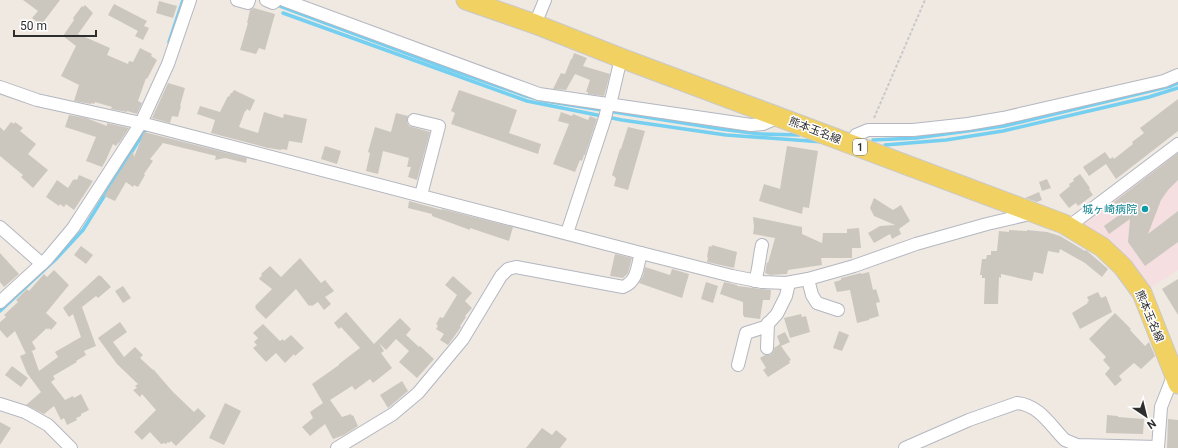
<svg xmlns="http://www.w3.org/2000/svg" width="1178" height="448" font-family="Roboto,'Noto Sans JP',sans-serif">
<rect width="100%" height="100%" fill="#efe9e1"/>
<path fill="#f5dfe0" d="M1178,141V270L1145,291L1064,221Z"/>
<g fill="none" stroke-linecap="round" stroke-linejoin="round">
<g stroke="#75cff0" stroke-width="3.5">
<path d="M280,6L446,68L526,96L545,101L721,129L760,134L799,135"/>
<path d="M283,13L527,101L622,120L726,135L823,142"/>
<path d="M169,42L183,0"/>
<path d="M873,140L916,138L1004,126L1171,86L1178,83"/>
<path d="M885,145L946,140L1003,131L1149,97L1178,88"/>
<path d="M0,311L56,259L83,230L146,129"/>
</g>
</g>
<g fill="#cbc7bf">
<path d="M23,0H60L41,25L32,18L38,11Z"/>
<path d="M159,1L177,6L173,18L156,13Z"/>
<path d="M114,4L147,21L144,26L149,28L143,40L135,36L138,31L108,15Z"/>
<path d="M85,5L93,13L78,34L110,48L107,55L128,64L129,61L133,62L140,48L152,54L151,56L157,60L147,79L146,78L138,101L142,103L137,114L127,111V112L111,109L112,107L95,102L94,104L91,103V104L74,101L79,85L61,76L76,46L63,36L74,20L73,18L82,6L83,7Z"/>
<path d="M254,8L275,14L265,50L259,48L256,54L240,50L248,23H247L250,10Z"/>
<path d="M574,53L587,58L583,66L610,74L604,96L588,94V92H586L590,80L575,74L566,90L553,89L561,73L565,74L571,59H572Z"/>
<path d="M168,83L185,88L180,106H181L178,117L172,116L170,123L152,118Z"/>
<path d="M234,90L255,100L250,111L247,109L246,111H245L239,127L258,133L264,112L283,118L284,114L307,119L302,143L289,141L287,150L282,149L281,150L269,148H268L211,133L215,120L197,114L200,106L220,112L228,96L229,97L231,93H232Z"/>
<path d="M459,90L517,110L509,133L541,144L538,154L451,124L455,113L451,111Z"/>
<path d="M1178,99V131L1116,179L1106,164L1089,176L1083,167L1105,152L1110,159L1113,157L1114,159L1133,144L1132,142L1144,133L1140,128Z"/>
<path d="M561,112L572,116L573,114L588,120L590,116L597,119L585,155H584L582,161L580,160L575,172L553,164L569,124L558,121Z"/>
<path d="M396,113L408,116L407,122L409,126L430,132L417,180L408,177L411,167H407L409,158L383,151L378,174L366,171L370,153L368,152L375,127L391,132Z"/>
<path d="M69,115L86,118L107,126V123L129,128L119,143H118L116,146L113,144L106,160L102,167L86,161L96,137L65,127Z"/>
<path d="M11,122L14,124L15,122L23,128L20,131L36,144L28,154L48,170L33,188L21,177L23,175L0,156V127L4,131Z"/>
<path d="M628,127L645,131L628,190L614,186L616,178L612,175L620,149H621Z"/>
<path d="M144,132L247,158L246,163L225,158L215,160L216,156L163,143L150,159L153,161L144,174L145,175L138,187L134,185L133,187L126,182L115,201L104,196L133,151L134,157Z"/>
<path d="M325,146L341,151L337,164L321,159Z"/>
<path d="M787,146L818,151L809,208L803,207L802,214L759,201L764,184L780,189Z"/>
<path d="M1178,153V180L1168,190L1161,200L1148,234L1178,211V242L1145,266L1128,242L1130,219L1109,234L1104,226L1122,213L1114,202Z"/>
<path d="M1080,174L1090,188L1089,189L1093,195L1078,206L1076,203L1069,208L1059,195L1070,186L1069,184L1074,181L1073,179Z"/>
<path d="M79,175L93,181L74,210L66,204L64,207L60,204L59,206L46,197L57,180L68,188L73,180H74L75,179L77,180Z"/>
<path d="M1047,179L1051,188L1042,191L1039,182Z"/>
<path d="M1039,192L1042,200L1037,202L1025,198Z"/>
<path d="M874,198L893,210L901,205L910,221L899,229L901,234L892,239L890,234L874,243L868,233L880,226L895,225L874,216L870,208Z"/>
<path d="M409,201L442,210V209L513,227L509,241L470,228V230L432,216V214L408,208Z"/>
<path d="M753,217L802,227V234L822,243L823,233H847V229L859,228L861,248H852V258H821L822,265L788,270L787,274L770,275L765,273L767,262L768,263L775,238L753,234L754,227Z"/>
<path d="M1009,230L1027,231V230L1047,232L1060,236L1085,251L1086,250L1108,269L1102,277L1085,263L1060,249L1059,253L1048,251L1043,274L1034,272L1032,281L1001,274V278L999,277L998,304H984L985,278H982V275H980L982,259H986L987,255H991V251H997L999,231L1009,232Z"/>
<path d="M712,245L737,252L734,268L707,262L708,258L707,257L709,246L711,247Z"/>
<path d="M81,246L93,255L86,264L74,255Z"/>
<path d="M0,253L19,274L4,287L0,282Z"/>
<path d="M615,254L632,258L628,273L623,278L610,276Z"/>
<path d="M300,258L321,283L325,280L334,291L325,297L331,304L324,310L318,302L312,306L310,305L309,306L296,289L266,319L255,308L256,307L255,306L272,289L259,279L262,275L261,274L270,266L281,277Z"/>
<path d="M645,267L670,275L672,269L689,274L682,298L639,283L643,276Z"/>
<path d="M54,270L69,285L46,313L57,323L51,330L49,328L48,330L47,328L32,342L36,349L26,354L15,331L7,338L0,330V322L6,317L4,315L18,302L16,300L27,289L29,291L44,274L47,277Z"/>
<path d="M869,272L873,290L876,289L880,302L876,303L879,316L869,319V320L857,323L850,290L837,292L834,282L841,280V278L861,273V274Z"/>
<path d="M99,275L100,276H101L111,287L98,298L96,296L82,307L96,346L84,351L86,355L76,361L77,362L53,376L55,379L51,382L65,400L73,396L74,398L81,394L89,410L81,414V416L76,418L77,420L67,425L64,418L61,420L54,406L44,414L26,405L41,392L27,373L20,356L32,351L39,371L58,357L55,352L81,337L73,314L69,317L63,308Z"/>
<path d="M453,276L472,293L465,301L472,308L465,316L466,317L460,326L461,327L448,345L440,340L444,334L436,329L438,326L436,324L440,317L443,318L457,295L445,285Z"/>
<path d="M1178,279V315L1162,289Z"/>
<path d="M706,282L718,286L713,303L701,299Z"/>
<path d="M724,282L737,285V286L771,290L770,300H763L760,319L744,317V316L743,315V302L720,294Z"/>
<path d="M123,286L131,298L123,303L115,291Z"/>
<path d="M1098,292L1101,298L1106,296L1112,312L1080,329L1072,313L1088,303L1087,302L1089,301L1087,297Z"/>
<path d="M346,312L374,344L400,318L411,329L406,335L419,347L420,346L434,359L417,378L399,362L409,351L396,339L386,350L379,343L384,351L381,353L392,368L373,383L370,379L355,390L352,386L330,400L342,417L351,414L352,416L353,415L358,426L344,435L333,439L325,424L310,436L302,427L313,418L310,412L323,403L312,384L339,365V364L360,348L341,327L339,329L334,323Z"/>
<path d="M1115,313L1131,329L1130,330L1145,346L1149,342L1155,356L1141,369L1134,363L1119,376L1122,380L1115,386L1105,374L1110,368L1103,360L1106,357L1089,339Z"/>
<path d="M801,314L802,317L806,316L810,332L790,338L784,318Z"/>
<path d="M120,322L127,332L113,342L124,357L135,347L143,355L140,358L153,370V369L173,392L194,412L198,408L206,416L176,446L171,441L169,443L168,442L166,444L164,443L162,444H161L150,432L142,440L134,432L156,410L142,394L140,397L133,390L137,388L135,386L138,384L117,364L98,338Z"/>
<path d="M263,324L280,341L283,339L284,341L291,335L304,348L295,356L294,354L285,363L276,353L266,362L253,348L257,345L254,342L258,338L253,333Z"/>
<path d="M839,331L849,335L842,351L833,348Z"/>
<path d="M785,332L790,342L781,346L791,360L789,361L790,363L768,377L763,370L766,368L760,358L765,355H770L773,352L774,348L780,344L777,336Z"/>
<path d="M12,366L28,378L21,387L5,375Z"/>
<path d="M402,381L408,391L388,408L380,395Z"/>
<path d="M225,403L241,411L224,445L209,438Z"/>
<path d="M1107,415L1118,416V417L1144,419L1143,434L1106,433Z"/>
<path d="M1168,419L1178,420V448H1167Z"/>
<path d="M0,422L11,428L0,445Z"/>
<path d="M542,428L552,435L556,430L567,439L560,448H526Z"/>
</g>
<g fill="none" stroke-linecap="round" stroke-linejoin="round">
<defs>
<g id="street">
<path d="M237,0L248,3L249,0"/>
<path d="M266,0L273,3L277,0"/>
<path d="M284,0L539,94L751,125L763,124L779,117"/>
<path d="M535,24L545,0"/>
<path d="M0,87L37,100L141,123L641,253L732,276L762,282L786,283L808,279L854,266L916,244L987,224L1034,213"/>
<path d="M610,105L621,58"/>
<path d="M414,120L439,126L421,195"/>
<path d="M851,144L856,135L868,130H913L968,124L1003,118L1164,81L1178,75"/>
<path d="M0,227L42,264"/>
<path d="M1068,227L1178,144"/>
<path d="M567,233L605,118L608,105"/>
<path d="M808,279L812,295L817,303L838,310"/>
<path d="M755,281C759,269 759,258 762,245"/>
<path d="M0,302L47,259L73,228L141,123L168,64L190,0"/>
<path d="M767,348L768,323"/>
<path d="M738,365L746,333L765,327L777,314L786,296L789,283"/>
<path d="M0,404L25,412L48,425L71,448"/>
<path d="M337,448L393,414L418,393L463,339L501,276L508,269L516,267L623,287C638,281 637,266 641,253"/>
<path d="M905,448L969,420L1017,403C1038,405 1049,423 1062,437L1065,440L1077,445L1158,447"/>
<path d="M1158,448L1161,407L1174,374"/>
</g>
<path id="primary" d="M466,0L535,24L621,58L1064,224L1102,247L1123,267L1142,293L1178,384"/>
</defs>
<use href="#street" stroke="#b4b7c1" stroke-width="14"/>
<use href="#primary" stroke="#c9c9c9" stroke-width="21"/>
<path stroke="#c9c9c9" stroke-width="2" stroke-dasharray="3 2" stroke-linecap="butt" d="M874,118L925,0"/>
<use href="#street" stroke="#fff" stroke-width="12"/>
<use href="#primary" stroke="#f2d163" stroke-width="19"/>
</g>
<circle fill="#0f9aa8" stroke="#fff" stroke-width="1.5" cx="1145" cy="209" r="4"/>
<g text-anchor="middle" stroke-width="3" stroke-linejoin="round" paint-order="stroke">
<rect fill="#fff" stroke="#6d6d6d" stroke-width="1" x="853" y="139" width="14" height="16" rx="3"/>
<g font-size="10" font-weight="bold" fill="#2e2e2e">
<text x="860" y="151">1</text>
</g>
<g font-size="11" fill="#2e2e2e" stroke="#fff">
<text transform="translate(815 130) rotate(21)" y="4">熊本玉名線</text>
<text transform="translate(1150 316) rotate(67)" y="4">熊本玉名線</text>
</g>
<g font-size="11" fill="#0d838f" stroke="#fff" text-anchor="end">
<text x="1137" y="213">城ヶ崎病院</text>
</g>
</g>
<g transform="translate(1146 416) rotate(145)" stroke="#ffffff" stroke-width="3" paint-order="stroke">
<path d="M0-3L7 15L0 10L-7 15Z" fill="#2e2e2e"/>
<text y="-6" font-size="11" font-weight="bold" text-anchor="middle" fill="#2e2e2e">N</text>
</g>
<path d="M14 30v6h82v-6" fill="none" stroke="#2e2e2e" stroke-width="2"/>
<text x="20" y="30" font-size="12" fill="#2e2e2e" stroke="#ffffff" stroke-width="3" paint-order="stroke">50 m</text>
</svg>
